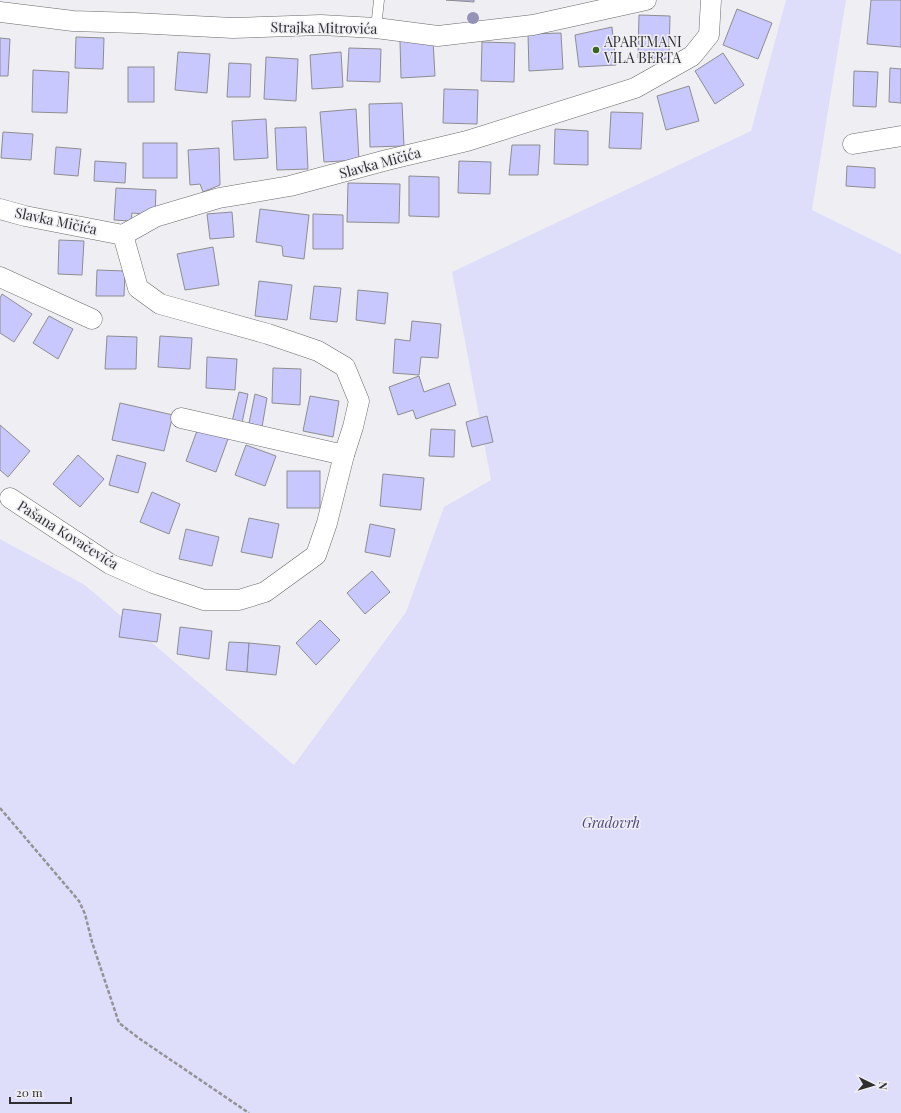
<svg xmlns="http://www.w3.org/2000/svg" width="901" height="1113" font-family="'Playfair Display',serif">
<rect width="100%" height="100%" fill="#efeff3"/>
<path fill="#dedefb" d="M786,0H846L812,210L901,254V1113H0V539L85,585L294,765L406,612L444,507L491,480L452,272L751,131Z"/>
<g fill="#c9c8fe" stroke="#8d8d91">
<path d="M446,0H474V2Z"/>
<path d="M871,0H901V47L867,44Z"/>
<path d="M737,9L772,23L758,59L723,45Z"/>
<path d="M639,15L670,16L669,59L638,58Z"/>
<path d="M612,27L616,65L579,67L575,35Z"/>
<path d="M561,33L563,69L529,71L528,34Z"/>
<path d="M76,37L104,38L103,69L75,68Z"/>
<path d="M0,38L10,39L8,76H0Z"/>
<path d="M433,40L435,76L401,78L400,41Z"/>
<path d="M482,42L515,43L514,82L481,81Z"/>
<path d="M349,48L381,49L380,82L347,81Z"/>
<path d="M178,52L210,54L207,93L175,90Z"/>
<path d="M341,52L343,87L312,89L310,55Z"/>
<path d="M723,53L744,85L715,104L695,71Z"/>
<path d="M266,57L298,59L296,101L264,99Z"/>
<path d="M229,63L251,64L250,97H227Z"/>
<rect x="128" y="67" width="26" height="35"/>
<path d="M890,68L901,69V103L889,102Z"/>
<path d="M33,70L69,72L67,113L32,112Z"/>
<path d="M854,71L878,72L876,107L853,106Z"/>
<path d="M689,86L699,121L666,130L657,96Z"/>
<path d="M444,89L478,90L477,124L443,123Z"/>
<path d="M402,103L404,146L370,147L369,104Z"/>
<path d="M356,109L359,160L324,162L320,112Z"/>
<path d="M611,112L643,113L641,149L609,148Z"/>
<path d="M266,119L268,158L234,160L232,121Z"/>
<path d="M306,127L308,169L277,170L275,128Z"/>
<path d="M555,129L588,131V165L554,164Z"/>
<path d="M3,132L33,134L31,160L1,158Z"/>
<rect x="143" y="143" width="34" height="35"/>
<path d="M512,145H540L538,175H509Z"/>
<path d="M56,147L81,149L78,176L54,174Z"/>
<path d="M219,148L220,185L203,192L200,184L190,185L188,150Z"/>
<path d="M95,161L126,163L125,183L94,181Z"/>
<path d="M459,161L491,162L490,194L458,193Z"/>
<path d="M847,166L875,168V188L846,186Z"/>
<path d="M409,176L439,177V217L409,216Z"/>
<path d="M348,183L400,184L399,223L347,222Z"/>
<path d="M116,188L156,190L155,215L132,213L131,221L114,220Z"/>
<path d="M260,209L309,215L304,259L283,256L282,246L256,242Z"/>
<path d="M232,212L234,237L210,239L207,214Z"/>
<path d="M313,214L343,215V249H313Z"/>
<path d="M59,240L84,241L82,275L58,274Z"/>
<path d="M213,247L219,285L185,290L177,254Z"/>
<path d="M97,270L125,271L124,296H96Z"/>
<path d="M259,281L292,285L287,320L255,316Z"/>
<path d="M314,286L341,288L337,322L310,319Z"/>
<path d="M358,290L388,293L385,324L356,320Z"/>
<path d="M2,294L32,314L14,342L0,333V298Z"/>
<path d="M49,316L73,329L58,359L33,343Z"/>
<path d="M412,321L441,324L438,358L421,357L419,375L393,373L395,339L410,341Z"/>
<path d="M107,336L137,337L136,369H105Z"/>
<path d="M160,336L192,338L190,369L158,367Z"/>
<path d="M207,357L237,359L235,390L206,388Z"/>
<path d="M273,368L301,369L300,405L272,403Z"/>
<path d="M419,376L424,392L449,383L456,405L416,419L413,410L398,415L389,387Z"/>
<path d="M239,392L248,394L241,428L231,426Z"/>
<path d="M255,394L267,398L262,427L249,423Z"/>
<path d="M310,396L339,401L333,437L303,431Z"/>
<path d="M120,403L173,415L164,451L112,440Z"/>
<path d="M487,416L493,442L472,447L466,422Z"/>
<path d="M0,425L30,451L8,477L0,470Z"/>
<path d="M198,428L228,439L216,472L186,461Z"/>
<path d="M431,429L455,430L454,457L429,456Z"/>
<path d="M246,445L276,456L265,486L235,475Z"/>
<path d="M78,455L104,479L80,507L53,484Z"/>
<path d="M117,455L146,463L138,493L109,485Z"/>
<rect x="287" y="471" width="33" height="37"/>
<path d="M383,474L424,478L421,510L380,506Z"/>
<path d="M152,492L180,504L169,534L140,522Z"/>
<path d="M249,518L279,524L272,558L241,552Z"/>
<path d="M370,524L395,529L390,557L365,552Z"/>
<path d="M186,529L219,537L212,566L179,559Z"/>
<path d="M372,571L390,592L365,614L347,593Z"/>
<path d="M123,609L161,614L157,642L119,637Z"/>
<path d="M320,620L340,640L316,665L296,643Z"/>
<path d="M180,627L212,631L209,659L177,654Z"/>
<path d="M229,642L249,643L247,672L226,670Z"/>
<path d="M249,643L280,646L276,675L247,672Z"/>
</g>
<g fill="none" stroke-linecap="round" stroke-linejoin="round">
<defs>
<path id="lane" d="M376,28L379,0"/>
<g id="street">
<path d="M0,12L73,21L135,23L233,28L321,25L376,28L438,36L533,25L646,0"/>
<path d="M853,144L901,136"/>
<path d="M0,209L25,216L123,235L155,217L219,198L290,186L387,160L467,141L635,88L692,56L709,35L711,0"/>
<path d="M0,277L92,319"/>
<path d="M181,418L344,455"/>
<path d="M10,498L110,564L153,583L204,600H239L265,592L316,555L327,523L344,455L353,427L359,401L345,367L318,351L268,334L160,304L138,288L123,235"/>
</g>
</defs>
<use href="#lane" stroke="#69696c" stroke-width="11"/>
<use href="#street" stroke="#69696c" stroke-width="21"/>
<path stroke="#939396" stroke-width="2.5" stroke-dasharray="4 2" stroke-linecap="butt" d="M0,808L79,901L85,914L92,942L119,1023L140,1039L249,1113"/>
<use href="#lane" stroke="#fff" stroke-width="10"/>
<use href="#street" stroke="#fff" stroke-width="20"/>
</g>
<circle fill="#9592b8" cx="473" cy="18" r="6"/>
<circle fill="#3a6420" stroke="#efeff3" stroke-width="1.5" cx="596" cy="50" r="4"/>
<g text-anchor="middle" stroke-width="3" stroke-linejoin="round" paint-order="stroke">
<g font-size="14" fill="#2f2f31" stroke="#efeff3">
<text transform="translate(324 28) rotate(1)" y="5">Strajka Mitrovića</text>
<text transform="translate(380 163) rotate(-15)" y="5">Slavka Mičića</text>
<text transform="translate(56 221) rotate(12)" y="5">Slavka Mičića</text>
<text transform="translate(68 535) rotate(32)" y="5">Pašana Kovačevića</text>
</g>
<g font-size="14" fill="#2f2f31" stroke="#efeff3" text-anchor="start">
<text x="604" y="47">APARTMANI<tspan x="604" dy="16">VILA BERTA</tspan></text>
</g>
<g font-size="14" font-style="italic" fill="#4c4687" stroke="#efeff3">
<text x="611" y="828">Gradovrh</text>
</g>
</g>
<g transform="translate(873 1085) rotate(95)" stroke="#efeff3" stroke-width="3" paint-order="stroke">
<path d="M0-3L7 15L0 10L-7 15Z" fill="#2f2f31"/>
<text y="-6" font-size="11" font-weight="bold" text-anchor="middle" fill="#2f2f31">N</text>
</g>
<path d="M10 1097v6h61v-6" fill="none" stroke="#2f2f31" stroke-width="2"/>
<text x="16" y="1097" font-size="12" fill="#2f2f31" stroke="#efeff3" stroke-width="3" paint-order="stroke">20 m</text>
</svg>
